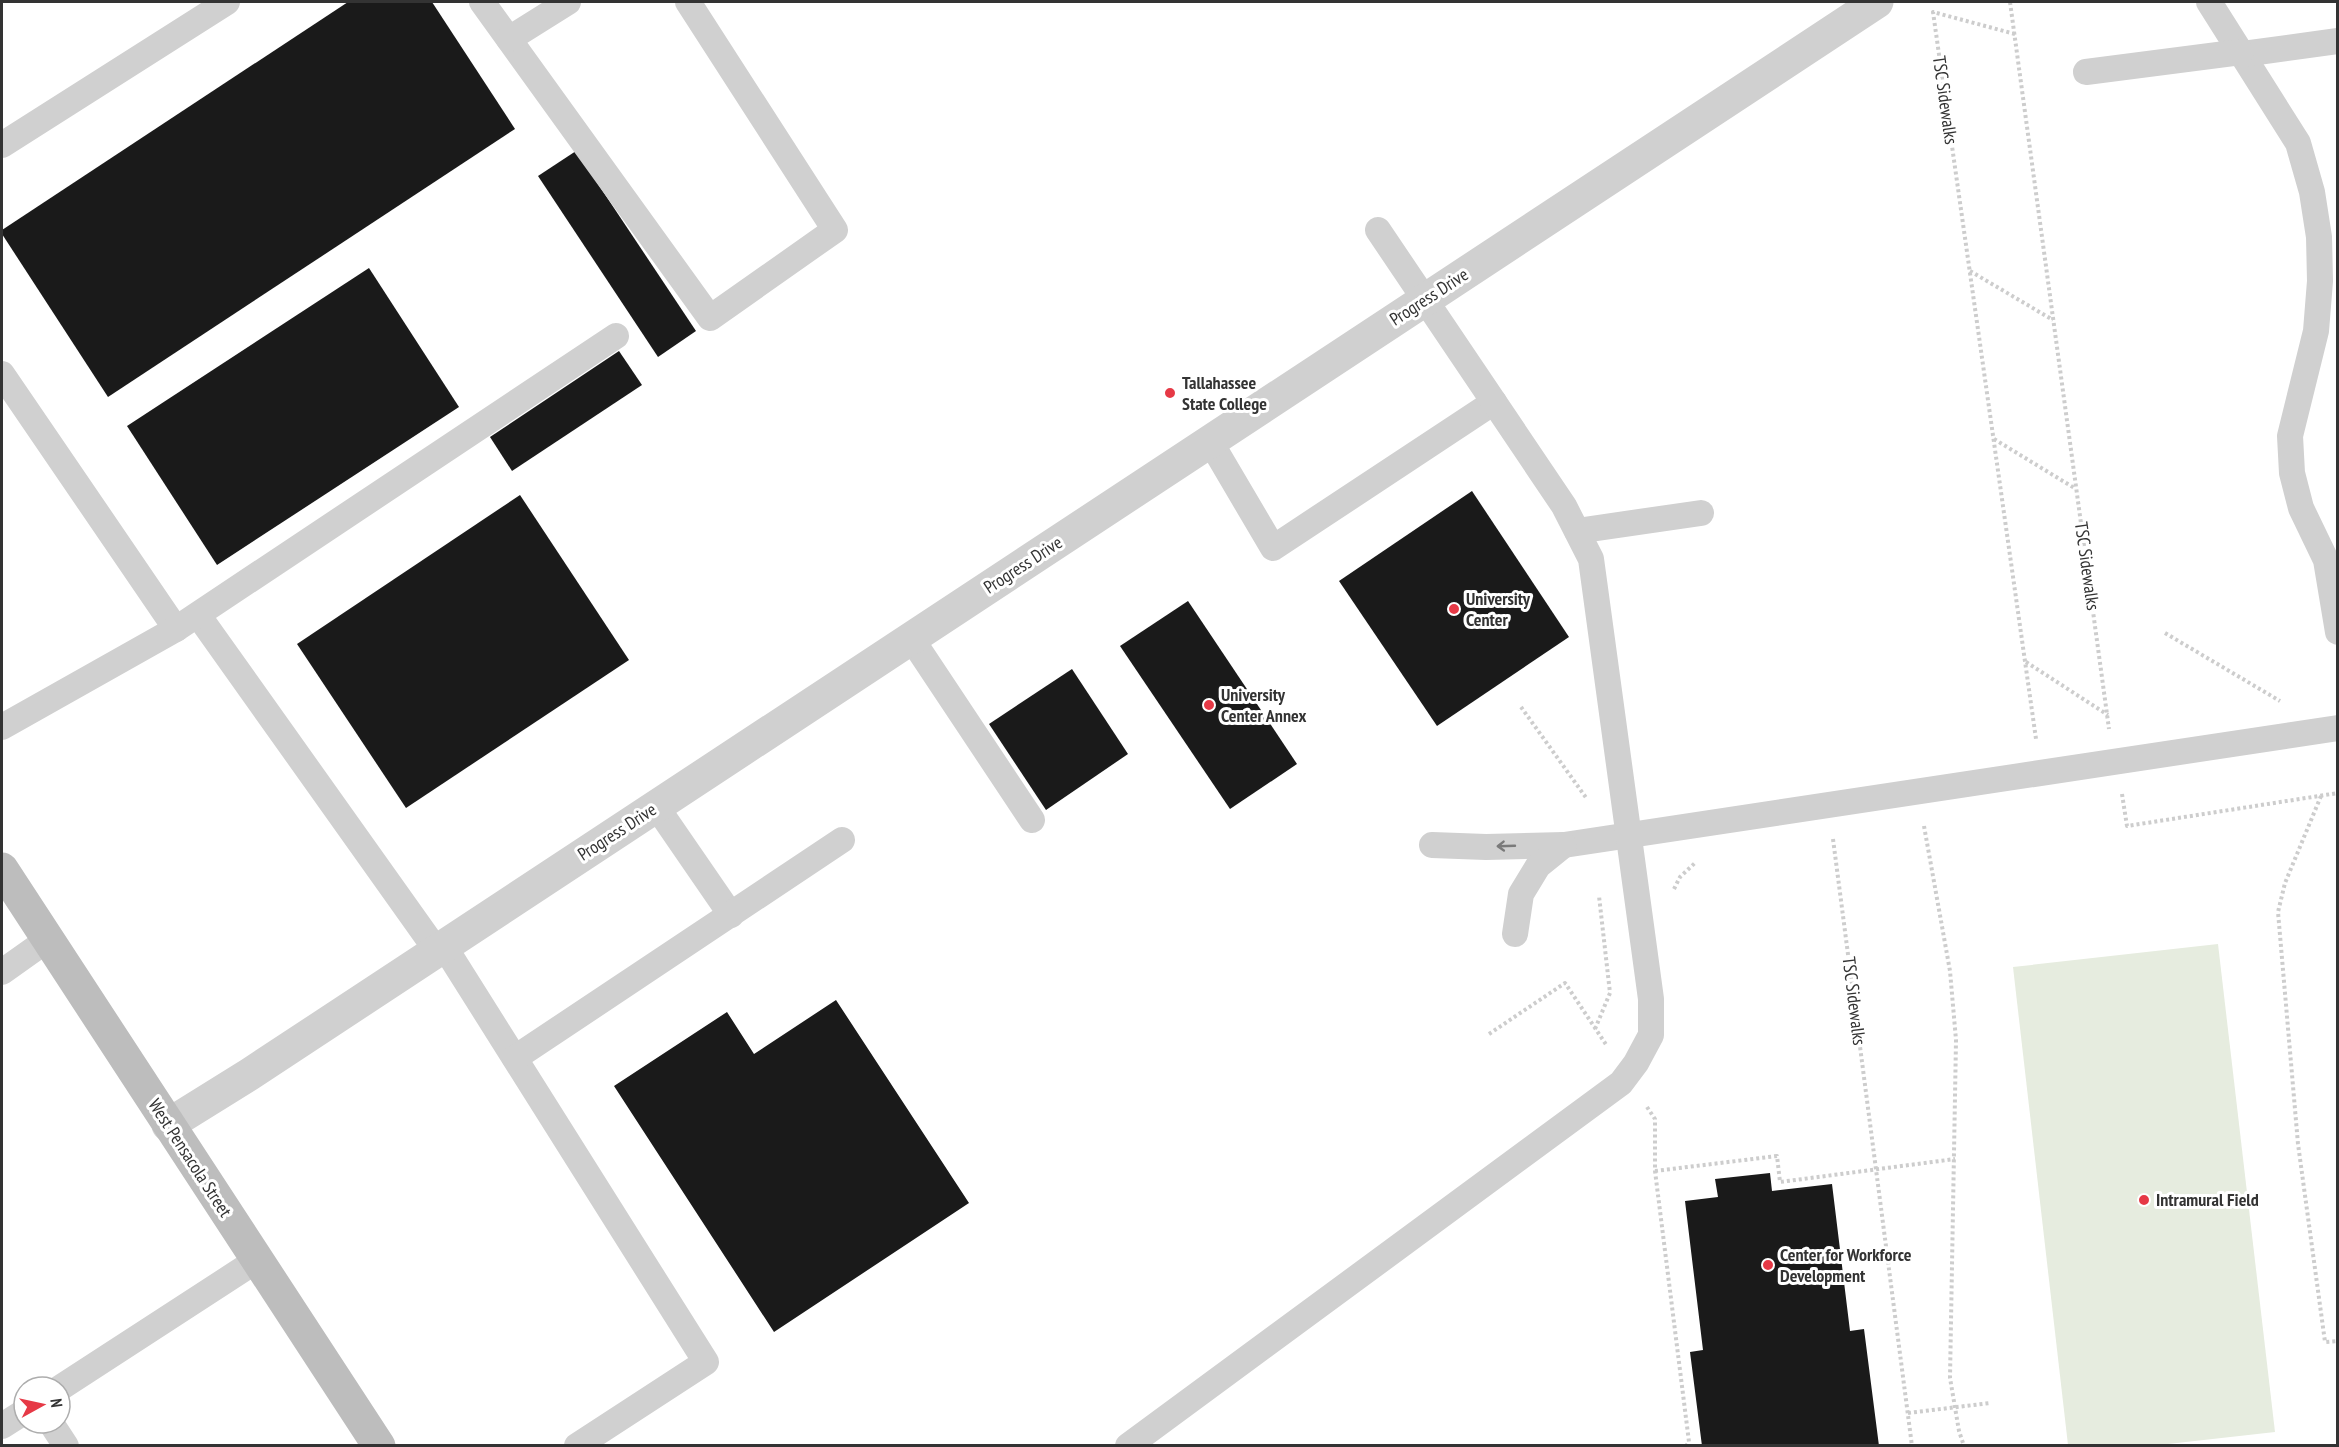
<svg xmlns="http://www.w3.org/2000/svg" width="2339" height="1447" font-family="'PT Sans Narrow',sans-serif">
<rect width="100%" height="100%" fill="#fff"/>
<path fill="#e6ecdf" d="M2218,944L2275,1432L2159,1445H2068L2013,967Z"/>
<g fill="#1a1a1a">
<path d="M348,2H432L515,129L108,397L2,234V230Z"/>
<path d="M576,151L696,331L658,357L538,176Z"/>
<path d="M369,268L459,407L217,565L127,426Z"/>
<path d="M619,351L642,385L512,471L490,437Z"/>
<path d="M1472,491L1569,637L1437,726L1339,581Z"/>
<path d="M520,495L629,660L406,808L297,644Z"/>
<path d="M1188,601L1297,764L1230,809L1120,646Z"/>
<path d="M1072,669L1128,754L1046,810L989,724Z"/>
<path d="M836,1000L969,1203L774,1332L614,1086L727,1012L754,1054Z"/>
<path d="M1770,1173L1772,1191L1832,1184L1850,1331L1864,1329L1879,1446H1702L1690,1352L1703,1350L1685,1201L1718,1197L1715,1179Z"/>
</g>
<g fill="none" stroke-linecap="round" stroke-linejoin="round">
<g stroke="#cdcdcd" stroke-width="4" stroke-dasharray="3 3" stroke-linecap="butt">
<path d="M2010,2L2109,729"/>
<path d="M2015,34L1933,12L2036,739"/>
<path d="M1970,271L2053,320"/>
<path d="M1994,439L2076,489"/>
<path d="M2165,633L2280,701"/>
<path d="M2026,662L2108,715"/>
<path d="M1521,707L1587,799"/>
<path d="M2122,794L2127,826L2338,793"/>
<path d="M2321,796L2285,883L2278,912L2298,1144L2325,1342L2338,1341"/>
<path d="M1924,826L1950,971L1956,1040L1950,1378L1959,1431L1964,1446"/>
<path d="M1833,839L1912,1446"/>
<path d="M1674,889L1680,877L1696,862"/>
<path d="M1595,1029L1610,993L1599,896"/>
<path d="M1489,1034L1565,983L1607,1046"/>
<path d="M1647,1107L1655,1119V1171L1689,1442L1686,1446"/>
<path d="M1655,1171L1777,1156L1780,1182L1955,1159"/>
<path d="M1908,1413L1990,1403"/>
</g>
<g stroke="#d0d0d0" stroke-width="26">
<path d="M482,2L710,318L835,230L688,2"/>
<path d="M2209,2L2298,143L2312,192L2319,237L2320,281L2316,331L2290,436L2292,473L2301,508L2326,560L2338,632"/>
<path d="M509,39L568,2"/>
<path d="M2243,54L2338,41"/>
<path d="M2086,72L2241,52"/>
<path d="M2,145L227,2"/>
<path d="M2,374L176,629"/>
<path d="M1210,441L1273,548L1494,402"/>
<path d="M1577,531L1701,513"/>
<path d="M198,615L437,951"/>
<path d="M911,638L1032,820"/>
<path d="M2,727L176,629L616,336"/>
<path d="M656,806L731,915"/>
<path d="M1432,845L1486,847L1564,845L2338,728"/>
<path d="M1515,934L1521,894L1538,866L1564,845"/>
<path d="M444,946L706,1362L577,1446"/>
<path d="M2,972L47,940"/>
<path d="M515,1058L842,840"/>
<path d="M60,1388L257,1260"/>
<path d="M51,1423L66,1446"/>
<path d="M2,1426L24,1412"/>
<path d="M1128,1446L1621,1083L1636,1063L1651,1035V999L1591,559L1564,506L1378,230"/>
</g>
<path stroke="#d0d0d0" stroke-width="33" d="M168,1125L250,1074L1877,2"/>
<path stroke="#bdbdbd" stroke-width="33" d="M2,869L379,1446"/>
</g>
<defs><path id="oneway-shaft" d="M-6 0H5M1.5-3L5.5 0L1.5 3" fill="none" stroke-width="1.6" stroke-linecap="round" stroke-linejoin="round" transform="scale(1.5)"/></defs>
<use stroke="#7a7a7a" href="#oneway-shaft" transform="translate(1506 846) rotate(178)"/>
<g fill="#e63946" stroke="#fff" stroke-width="2">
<circle cx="1170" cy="393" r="6"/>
<circle cx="1454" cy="609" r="6"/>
<circle cx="1209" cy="705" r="6"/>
<circle cx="2144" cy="1200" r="6"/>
<circle cx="1768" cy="1265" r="6"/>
</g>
<g text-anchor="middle" stroke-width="6" stroke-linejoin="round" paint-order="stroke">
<g font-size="18" fill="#333" stroke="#fff">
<text transform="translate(1945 100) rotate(82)" y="6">TSC Sidewalks</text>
<text transform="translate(1429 297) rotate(-33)" y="6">Progress Drive</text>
<text transform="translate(1023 565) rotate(-33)" y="6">Progress Drive</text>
<text transform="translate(2087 566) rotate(82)" y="6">TSC Sidewalks</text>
<text transform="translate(617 832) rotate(-33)" y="6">Progress Drive</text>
<text transform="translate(1854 1001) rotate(83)" y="6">TSC Sidewalks</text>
<text transform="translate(190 1158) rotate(57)" y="6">West Pensacola Street</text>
</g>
<g font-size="18" font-weight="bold" fill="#333" stroke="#fff" text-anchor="start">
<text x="1182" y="389">Tallahassee<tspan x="1182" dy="21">State College</tspan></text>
<text x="1466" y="605">University<tspan x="1466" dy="21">Center</tspan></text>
<text x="1221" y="701">University<tspan x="1221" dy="21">Center Annex</tspan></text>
<text x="2156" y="1206">Intramural Field</text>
<text x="1780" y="1261">Center for Workforce<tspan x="1780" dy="21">Development</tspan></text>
</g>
</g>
<rect width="2339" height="1447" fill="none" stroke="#333333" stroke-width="6"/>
<g transform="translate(42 1405) rotate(82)"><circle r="28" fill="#ffffff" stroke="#adadad" stroke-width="1.5"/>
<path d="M0-4.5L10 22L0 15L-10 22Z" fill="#e63946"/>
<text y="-9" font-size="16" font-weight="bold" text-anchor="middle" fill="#333333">N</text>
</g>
</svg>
